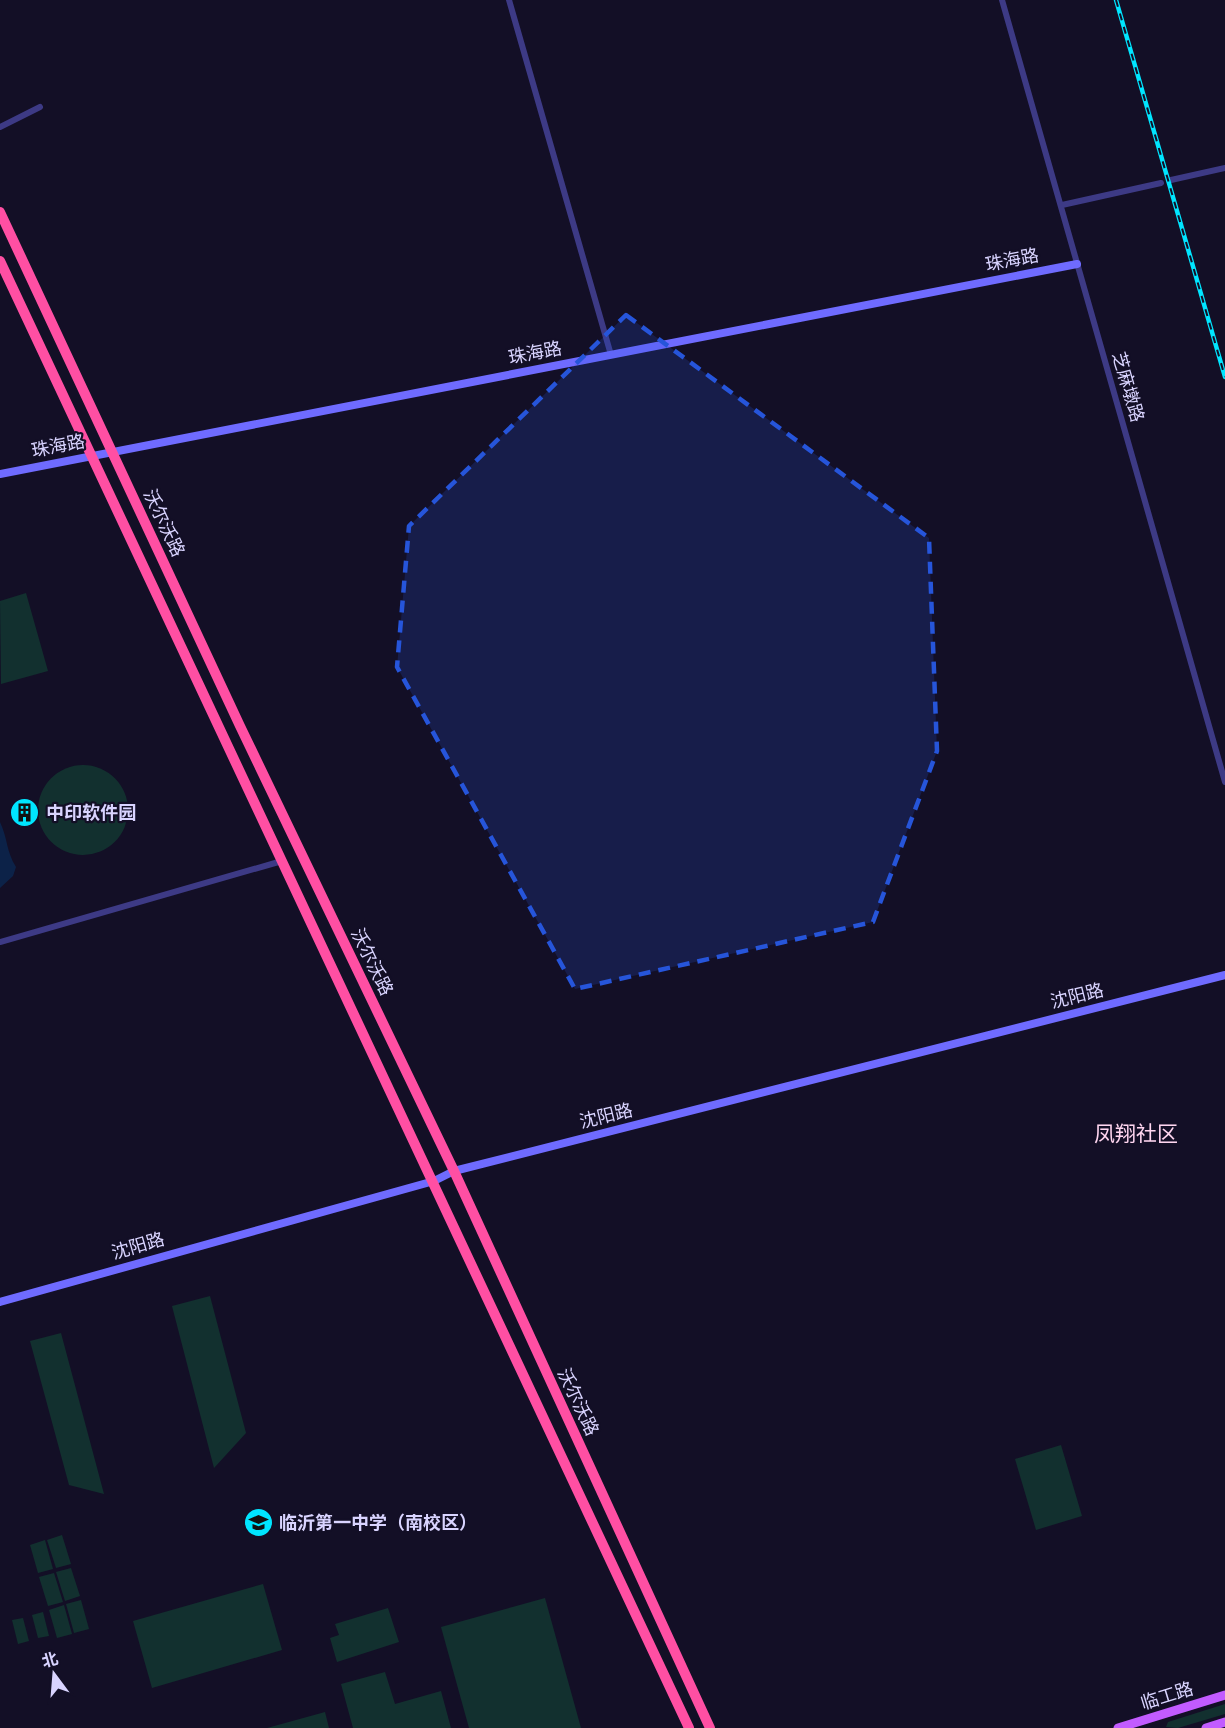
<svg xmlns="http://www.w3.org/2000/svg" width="1225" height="1728" font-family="Signika,'Noto Sans SC',sans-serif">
<rect width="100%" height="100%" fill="#130f26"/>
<g fill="#12302f">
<path d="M26,593L48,671L1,684L0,601Z"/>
<circle cx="83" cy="810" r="45"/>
<path d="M210,1296L246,1433L214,1468L172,1306Z"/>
<path d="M61,1333L104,1494L69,1485L30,1341Z"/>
<path d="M1061,1445L1082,1516L1036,1530L1015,1459Z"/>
<path d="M62,1535L71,1564L56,1568L47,1540Z"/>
<path d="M45,1540L53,1569L38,1573L30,1545Z"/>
<path d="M71,1568L80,1596L65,1601L56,1572Z"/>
<path d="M54,1573L63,1602L48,1606L39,1577Z"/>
<path d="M263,1584L282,1650L152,1688L133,1621Z"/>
<path d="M545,1598L581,1728H469L441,1627Z"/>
<path d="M81,1600L89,1629L74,1633L66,1604Z"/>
<path d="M64,1605L72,1634L57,1638L49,1610Z"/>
<path d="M388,1608L399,1642L337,1662L330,1638L339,1635L335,1624Z"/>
<path d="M43,1612L49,1636L38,1638L32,1615Z"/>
<path d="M23,1618L29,1641L18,1644L12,1620Z"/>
<path d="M385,1672L395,1704L441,1691L451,1728H353L341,1684Z"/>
<path d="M1225,1704V1714L1178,1728L1166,1727L1168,1722Z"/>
<path d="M325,1712L329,1728H267Z"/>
</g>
<path fill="#0c2248" d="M0,822C8,839 6,851 16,867L13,876L0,888Z"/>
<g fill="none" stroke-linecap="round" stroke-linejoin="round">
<g stroke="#3d3a85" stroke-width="6">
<path d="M509,0L611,355"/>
<path d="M1002,0L1225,782"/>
<path d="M0,127L40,107"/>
<path d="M1171,180L1225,168"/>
<path d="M1062,205L1161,183"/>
<path d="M0,942L282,861"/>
</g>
<g stroke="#6f6bff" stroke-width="8">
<path d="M0,474L1077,264"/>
<path d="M0,1302L434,1181L454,1171L1225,975"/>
</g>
<g stroke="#c25bff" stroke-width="9">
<path d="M1118,1728L1225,1695"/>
<path d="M1206,1728L1225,1722"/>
</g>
<g stroke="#ff4fa3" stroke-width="10">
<path d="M0,212L240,726L454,1171L710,1728"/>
<path d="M0,261L689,1728"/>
</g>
<defs>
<path id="rail" d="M1116,0L1225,377"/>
</defs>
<use href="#rail" stroke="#00e5ff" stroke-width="4.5"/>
<use href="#rail" stroke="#130f26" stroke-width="2" stroke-dasharray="7" stroke-linecap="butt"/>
</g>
<path fill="#2655da" fill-opacity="0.2" stroke="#2655da" stroke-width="4.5" stroke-dasharray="12 8" stroke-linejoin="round" d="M626,315L929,538L937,751L873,922L575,989L397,667L409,526Z"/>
<defs>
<symbol id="building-disc" viewBox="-11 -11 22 22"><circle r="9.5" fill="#00e5ff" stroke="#130f26"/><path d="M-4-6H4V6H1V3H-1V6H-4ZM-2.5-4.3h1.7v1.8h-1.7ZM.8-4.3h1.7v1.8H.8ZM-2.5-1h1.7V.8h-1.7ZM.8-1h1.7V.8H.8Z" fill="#111"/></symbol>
<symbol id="school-disc" viewBox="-11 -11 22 22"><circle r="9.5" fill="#00e5ff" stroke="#130f26"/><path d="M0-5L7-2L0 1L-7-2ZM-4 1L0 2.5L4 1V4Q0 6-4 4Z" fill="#111"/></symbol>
</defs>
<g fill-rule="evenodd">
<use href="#building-disc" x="8" y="796" width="33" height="33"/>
<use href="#school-disc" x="242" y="1506" width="33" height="33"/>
</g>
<g text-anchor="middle" stroke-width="4.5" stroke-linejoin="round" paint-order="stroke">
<g font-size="18" fill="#d9d4ff" stroke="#130f26">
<text transform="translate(1012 260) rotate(-11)" y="6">珠海路</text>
<text transform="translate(535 353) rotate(-11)" y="6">珠海路</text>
<text transform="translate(1128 387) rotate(74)" y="6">芝麻墩路</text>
<text transform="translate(58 446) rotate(-11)" y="6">珠海路</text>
<text transform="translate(164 523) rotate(65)" y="6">沃尔沃路</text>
<text transform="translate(372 962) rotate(64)" y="6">沃尔沃路</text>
<text transform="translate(1077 996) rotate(-14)" y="6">沈阳路</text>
<text transform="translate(606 1116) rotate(-14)" y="6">沈阳路</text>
<text transform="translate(138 1246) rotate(-16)" y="6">沈阳路</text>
<text transform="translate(578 1402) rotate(65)" y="6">沃尔沃路</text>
<text transform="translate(1167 1696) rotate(-17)" y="6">临工路</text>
</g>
<g font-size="18" font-weight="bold" fill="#d9d4ff" stroke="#130f26" text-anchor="start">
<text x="46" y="819">中印软件园</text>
<text x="279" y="1529">临沂第一中学（南校区）</text>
</g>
<g font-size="21" fill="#ffd6f0" stroke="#130f26">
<text x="1136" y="1141">凤翔社区</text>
</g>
</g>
<g transform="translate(54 1674) rotate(344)" stroke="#130f26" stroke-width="4.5" paint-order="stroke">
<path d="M0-4.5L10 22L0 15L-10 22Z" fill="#d9d4ff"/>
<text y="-9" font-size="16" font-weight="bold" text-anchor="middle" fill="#d9d4ff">北</text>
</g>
</svg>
